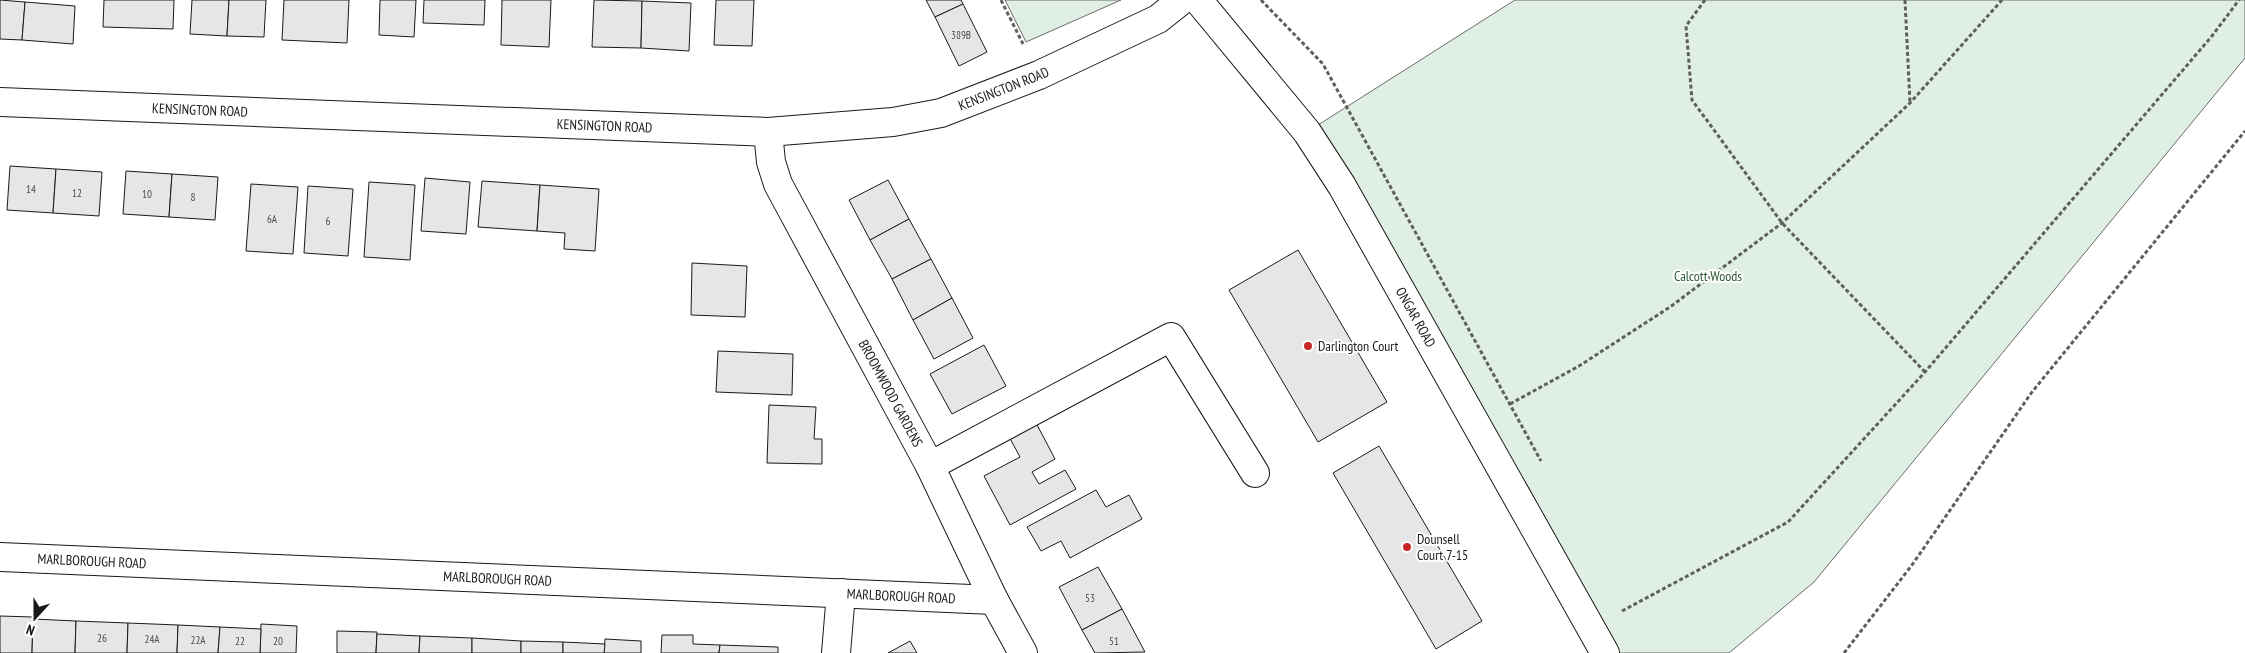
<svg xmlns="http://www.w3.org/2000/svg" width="2245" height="653" font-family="'PT Sans Narrow',sans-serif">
<rect width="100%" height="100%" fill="#fff"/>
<g fill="#e0efe3" stroke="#6a6a6a">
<path d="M1005,0H1121L1026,42Z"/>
<path d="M1515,0H2245V58L1814,582L1729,653H1603L1307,132Z"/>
</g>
<g fill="#e6e6e6" stroke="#1a1a1a">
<path d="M0,0L25,2L22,40L0,39Z"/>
<path d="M104,0H174L173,29L103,27Z"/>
<path d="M192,0H229L227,36L190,34Z"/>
<path d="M229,0H266L264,37L227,36Z"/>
<path d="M284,0H349L347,43L282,40Z"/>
<path d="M380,0H416L414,37L379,35Z"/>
<path d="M424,0H485L484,25L423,23Z"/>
<path d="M502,0H551L549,47L501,45Z"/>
<path d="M594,0L642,1L641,48L592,47Z"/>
<path d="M716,0H754L752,46L714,45Z"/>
<path d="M926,0H961L963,4L935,17Z"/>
<path d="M642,1L691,3L689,51L641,48Z"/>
<path d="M25,2L75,6L73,44L22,40Z"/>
<path d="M963,4L987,52L959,66L935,17Z"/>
<path d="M10,166L56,169L53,213L7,210Z"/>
<path d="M56,169L102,172L99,216L53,213Z"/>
<path d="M126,171L172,174L169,217L123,214Z"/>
<path d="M172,174L218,177L215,220L169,217Z"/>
<path d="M425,178L470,182L466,234L421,231Z"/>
<path d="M888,180L909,219L870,240L849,200Z"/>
<path d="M482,181L540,185L537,231L478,227Z"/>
<path d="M369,182L415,185L410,260L364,257Z"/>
<path d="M251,184L298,187L293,254L246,251Z"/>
<path d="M540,185L599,189L595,251L564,249L565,233L537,231Z"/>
<path d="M308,186L353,189L348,256L304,253Z"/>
<path d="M909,219L931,259L892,279L870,240Z"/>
<path d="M1298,250L1387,402L1318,442L1229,290Z"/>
<path d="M931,259L952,298L913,320L892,279Z"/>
<path d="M692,263L747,266L745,317L691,315Z"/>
<path d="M952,298L973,338L934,359L913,320Z"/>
<path d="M984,345L1006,386L952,414L930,374Z"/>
<path d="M718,351L793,354L792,395L716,392Z"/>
<path d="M769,405L816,407L814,439H822V464L767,463Z"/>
<path d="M1034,419L1055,459L1032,472L1039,484L1065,470L1076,489L1010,525L984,476L1020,457L1007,433Z"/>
<path d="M1379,446L1482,621L1436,649L1333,473Z"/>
<path d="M1096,490L1106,507L1129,495L1142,519L1070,558L1061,541L1041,551L1027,527Z"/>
<path d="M1098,567L1122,609L1082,630L1059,587Z"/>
<path d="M1122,609L1145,652L1095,653L1082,630Z"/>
<path d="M0,616L33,617L32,653H0Z"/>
<path d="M33,619L76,621L75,653H32Z"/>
<path d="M76,621L128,623L127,653H75Z"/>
<path d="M128,623L178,625L177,653H127Z"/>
<path d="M261,624L297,626L296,653H260Z"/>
<path d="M178,625L220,627L218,653H177Z"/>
<path d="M220,627L261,629L260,653H218Z"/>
<path d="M337,631L377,632L376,653H337Z"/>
<path d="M377,634L420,636L419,653H376Z"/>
<path d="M662,635H693V644L720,645L719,653H661Z"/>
<path d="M420,636L472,638V653H419Z"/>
<path d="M472,638L521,641V653H472Z"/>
<path d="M605,639L641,641V653H604Z"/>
<path d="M521,641L563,642V653H521Z"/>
<path d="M910,641L917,653H888Z"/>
<path d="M563,642L605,644L604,653H563Z"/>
<path d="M720,645L778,647V653H719Z"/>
</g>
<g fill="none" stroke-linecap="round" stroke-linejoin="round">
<defs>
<g id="minor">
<path id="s1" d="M0,102L768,132L893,122L941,113L1039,75L1158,19L1182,0"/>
<path id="s2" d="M768,132L771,162L778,184L930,466L994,600L1023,653"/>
<path d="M930,466L1171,337L1255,473"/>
<path id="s3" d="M0,557L994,600"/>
<path d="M836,653L841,593"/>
</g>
<g id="major">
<path id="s4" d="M1198,0L1307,132L1342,186L1605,653"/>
</g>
</defs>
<use href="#minor" stroke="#1a1a1a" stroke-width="30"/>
<use href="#major" stroke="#1a1a1a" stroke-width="30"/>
<g stroke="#5f5f5f" stroke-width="3" stroke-dasharray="4 2.5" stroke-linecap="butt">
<path d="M1001,0L1023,44"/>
<path d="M1261,0L1323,64L1541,461"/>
<path d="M1705,0L1686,26L1692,100L1782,223L1925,372"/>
<path d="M1905,0L1910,103"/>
<path d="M1510,404L1579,366L1670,307L1782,223L1910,103L2002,0"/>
<path d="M1622,611L1788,522L1925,372L2212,36L2239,0"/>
<path d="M1844,653L1912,565L2032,392L2245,131"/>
</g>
<use href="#minor" stroke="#fff" stroke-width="28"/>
<use href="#major" stroke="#fff" stroke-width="28"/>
</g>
<g fill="#c62828" stroke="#fff" stroke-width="2">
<circle cx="1308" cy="346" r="5"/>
<circle cx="1407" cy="547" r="5"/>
</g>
<g text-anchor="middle" stroke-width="4" stroke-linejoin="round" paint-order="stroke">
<g font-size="11" fill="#4d4d4d">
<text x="961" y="39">389B</text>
<text x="31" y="193">14</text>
<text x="77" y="197">12</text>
<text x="147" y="198">10</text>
<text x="193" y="201">8</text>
<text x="272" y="223">6A</text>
<text x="328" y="225">6</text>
<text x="1090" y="602">53</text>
<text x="102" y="642">26</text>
<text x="152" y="643">24A</text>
<text x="198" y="644">22A</text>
<text x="240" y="645">22</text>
<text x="278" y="645">20</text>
<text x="1114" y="645">51</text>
</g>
<g font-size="14" fill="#1a1a1a" stroke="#fff">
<text dy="5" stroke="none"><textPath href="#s1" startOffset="1010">KENSINGTON ROAD</textPath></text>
<text dy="5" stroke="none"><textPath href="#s1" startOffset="200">KENSINGTON ROAD</textPath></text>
<text dy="5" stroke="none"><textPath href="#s1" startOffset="605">KENSINGTON ROAD</textPath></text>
<text dy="5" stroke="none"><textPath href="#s4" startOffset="386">ONGAR ROAD</textPath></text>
<text dy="5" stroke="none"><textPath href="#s2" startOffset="291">BROOMWOOD GARDENS</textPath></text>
<text dy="5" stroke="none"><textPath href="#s3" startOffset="92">MARLBOROUGH ROAD</textPath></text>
<text dy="5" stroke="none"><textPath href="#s3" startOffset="498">MARLBOROUGH ROAD</textPath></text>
<text dy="5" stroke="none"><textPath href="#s3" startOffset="902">MARLBOROUGH ROAD</textPath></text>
</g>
<g font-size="14" fill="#2b5a34" stroke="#fff">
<text x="1708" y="281">Calcott Woods</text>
</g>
<g font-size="14" fill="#1a1a1a" stroke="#fff" text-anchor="start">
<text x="1318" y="351">Darlington Court</text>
<text x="1417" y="544">Dounsell<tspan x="1417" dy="16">Court 7-15</tspan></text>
</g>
</g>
<g transform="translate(35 618) rotate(201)" stroke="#ffffff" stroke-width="4" paint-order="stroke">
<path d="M0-4L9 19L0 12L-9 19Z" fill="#1a1a1a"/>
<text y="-8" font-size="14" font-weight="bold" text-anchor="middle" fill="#1a1a1a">N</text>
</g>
</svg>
